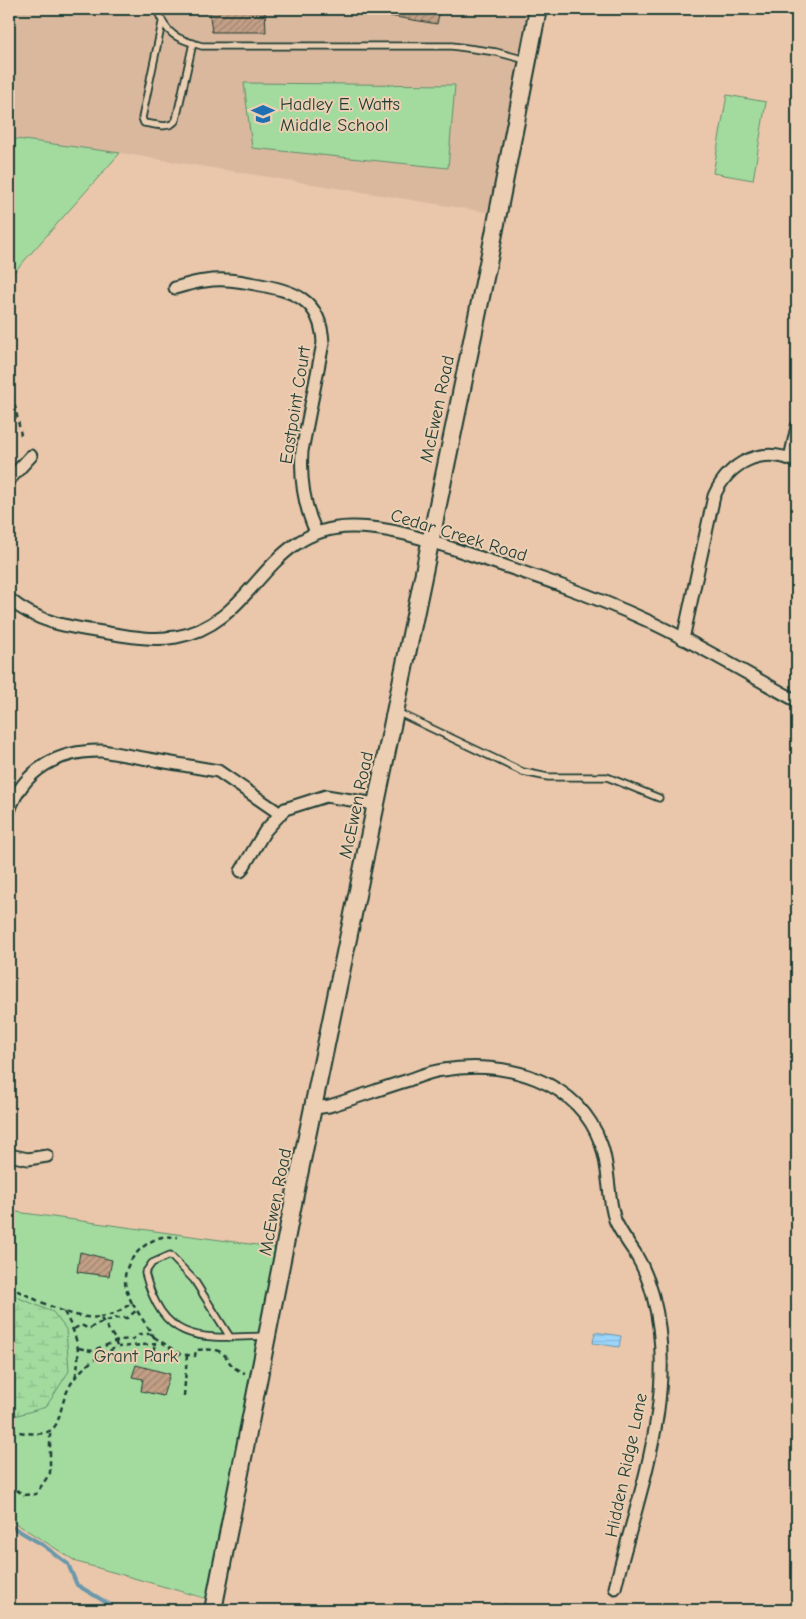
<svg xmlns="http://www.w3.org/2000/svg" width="806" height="1619" font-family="'Comic Neue',sans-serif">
<defs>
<pattern id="wetland-marsh" width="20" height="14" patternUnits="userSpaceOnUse" patternTransform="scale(1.25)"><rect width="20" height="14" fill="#a3db9f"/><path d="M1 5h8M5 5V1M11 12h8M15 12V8" fill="none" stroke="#8cbd8a"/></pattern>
<pattern id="water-rules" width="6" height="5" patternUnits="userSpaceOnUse" patternTransform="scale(1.25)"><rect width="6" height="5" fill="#9bd5fb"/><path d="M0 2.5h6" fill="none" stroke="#85b8d8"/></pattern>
<pattern id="building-hatch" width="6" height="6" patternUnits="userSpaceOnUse" patternTransform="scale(1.25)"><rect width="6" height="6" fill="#c39f86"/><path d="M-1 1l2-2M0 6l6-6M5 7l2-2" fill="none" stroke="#9e836e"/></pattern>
</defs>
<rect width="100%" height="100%" fill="#eac7ab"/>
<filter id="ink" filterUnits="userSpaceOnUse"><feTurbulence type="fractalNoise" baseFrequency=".02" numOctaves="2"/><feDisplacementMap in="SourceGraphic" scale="10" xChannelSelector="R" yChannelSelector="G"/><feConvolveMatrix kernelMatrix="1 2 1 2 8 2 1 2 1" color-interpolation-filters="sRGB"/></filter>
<g filter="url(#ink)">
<path fill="#dab89e" d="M9,9H538L498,214L120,153L9,138Z"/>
<g fill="#a3db9f" stroke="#618c6a">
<path d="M244,83L455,85L448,168L252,148Z"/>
<path d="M727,95L766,102L753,180L713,173Z"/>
<path d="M9,138L120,153L9,278Z"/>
<path d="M9,1211L286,1249L215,1601L77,1562L9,1519Z"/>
</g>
<path fill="url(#wetland-marsh)" stroke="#618c6a" d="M9,1294L53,1312L66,1329L69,1371L46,1407L11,1417H9Z"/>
<path fill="url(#water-rules)" stroke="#6998ab" d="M595,1332L621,1336L619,1347L593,1343Z"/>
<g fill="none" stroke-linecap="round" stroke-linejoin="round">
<path stroke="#6998ab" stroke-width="4" d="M9,1525L43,1545L68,1564L77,1585L119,1610"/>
</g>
<g fill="url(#building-hatch)" stroke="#1f3d34">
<path d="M209,9H265L266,32H212Z"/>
<path d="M373,9H440L437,24L372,13Z"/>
<path d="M80,1252L112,1260L109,1276L77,1272Z"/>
<path d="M136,1365L170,1374L163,1396L141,1391L143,1379L132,1377Z"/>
<path d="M504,1604L519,1607L518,1610H503Z"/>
</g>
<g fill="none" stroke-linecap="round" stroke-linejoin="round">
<defs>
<g id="lane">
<path d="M157,9C166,35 177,39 202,46H452L496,52L526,60"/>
<path d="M162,23L142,118L144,123C155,124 169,130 176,120L193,43"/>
<path d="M397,712L523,772L548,777H607L659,798"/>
<path d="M230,1337L194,1280L170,1255L152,1263L145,1273C164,1346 203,1338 266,1336"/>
</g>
<g id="street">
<path d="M175,288C185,285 195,282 205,281C223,278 239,281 255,284C293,291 321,298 323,343L302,451C300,480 304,506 316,532"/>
<path d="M790,458L797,427"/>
<path d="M9,480L31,456"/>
<path d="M9,599C36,622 68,627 102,632C127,636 151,641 176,637C256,624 263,528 351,527C394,526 438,544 478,557C535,576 592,595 646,620C698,644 747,674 797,701"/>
<path d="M683,639L714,496C729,462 762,445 797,462"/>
<path d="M9,811C24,769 59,750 102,751L218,771L279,813"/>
<path d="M241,871L265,831L285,809L326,796L376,804"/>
<path d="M314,1108L329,1106C356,1098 382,1088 409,1080C420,1076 432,1071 443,1070C504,1060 578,1079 601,1144C610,1168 607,1196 615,1220C620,1232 628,1242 635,1253C643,1266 649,1281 653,1296C679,1394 638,1493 615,1588"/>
<path d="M9,1155L28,1159L47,1156"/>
</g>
<path id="secondary" d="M213,1610L293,1204L492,244L538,9"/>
</defs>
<use href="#lane" stroke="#1f3d34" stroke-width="9"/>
<use href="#street" stroke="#1f3d34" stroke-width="15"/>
<use href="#secondary" stroke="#1f3d34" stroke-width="20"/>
<g stroke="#1f3d34" stroke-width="2.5" stroke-dasharray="5 4" stroke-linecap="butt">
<path d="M9,378L21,435"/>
<path d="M9,1287C35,1298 72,1321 100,1317L115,1339L117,1347C100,1355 85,1364 74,1379C49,1416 74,1444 9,1430"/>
<path d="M132,1303C128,1295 125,1288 125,1280C124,1261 145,1241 162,1237C167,1236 173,1237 178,1237"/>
<path d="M64,1312C77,1335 82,1352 75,1378"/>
<path d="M100,1317L114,1314L132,1303L154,1337L155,1344L118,1347"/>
<path d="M74,1329L81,1325L89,1329L97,1324L117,1318H127L137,1310"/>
<path d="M154,1337L180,1354L195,1356L196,1350C237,1346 218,1364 245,1373"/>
<path d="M79,1348L91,1351L120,1340L133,1339L139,1334H152"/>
<path d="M152,1360L155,1344"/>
<path d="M184,1396L187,1355"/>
<path d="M9,1485L24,1495L36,1494L50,1473V1431"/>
</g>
<use href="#lane" stroke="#eccfb3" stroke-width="5.5"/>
<use href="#street" stroke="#eccfb3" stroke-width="11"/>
<use href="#secondary" stroke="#eccfb3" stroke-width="16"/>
</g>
</g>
<defs>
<symbol id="school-bare" viewBox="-9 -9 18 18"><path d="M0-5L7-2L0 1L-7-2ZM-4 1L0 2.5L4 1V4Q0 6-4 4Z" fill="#1f6fb2" stroke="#eccfb3" stroke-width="2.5" paint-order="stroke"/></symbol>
</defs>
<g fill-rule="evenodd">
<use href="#school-bare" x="247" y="98" width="32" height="32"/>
</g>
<g text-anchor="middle" stroke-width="4" stroke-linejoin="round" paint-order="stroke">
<g font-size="18" fill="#1f3d34" stroke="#eccfb3" text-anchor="start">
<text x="280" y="110">Hadley E. Watts<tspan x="280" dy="21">Middle School</tspan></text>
</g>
<g font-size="18" fill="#1f3d34" stroke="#eccfb3">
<text transform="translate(295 405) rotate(-81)" y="6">Eastpoint Court</text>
<text transform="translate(437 409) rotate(-78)" y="6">McEwen Road</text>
<text transform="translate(459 535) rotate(17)" y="6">Cedar Creek Road</text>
<text transform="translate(356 805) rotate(-78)" y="6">McEwen Road</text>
<text transform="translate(275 1202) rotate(-79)" y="6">McEwen Road</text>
<text transform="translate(626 1465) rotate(-78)" y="6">Hidden Ridge Lane</text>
</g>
<g font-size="18" fill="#264539" stroke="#eccfb3">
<text x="136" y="1362">Grant Park</text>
</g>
</g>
<rect width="806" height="1619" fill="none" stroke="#eccfb3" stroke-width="30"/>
<rect x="15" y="15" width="776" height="1589" fill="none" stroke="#1f3d34" stroke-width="2" filter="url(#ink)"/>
</svg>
